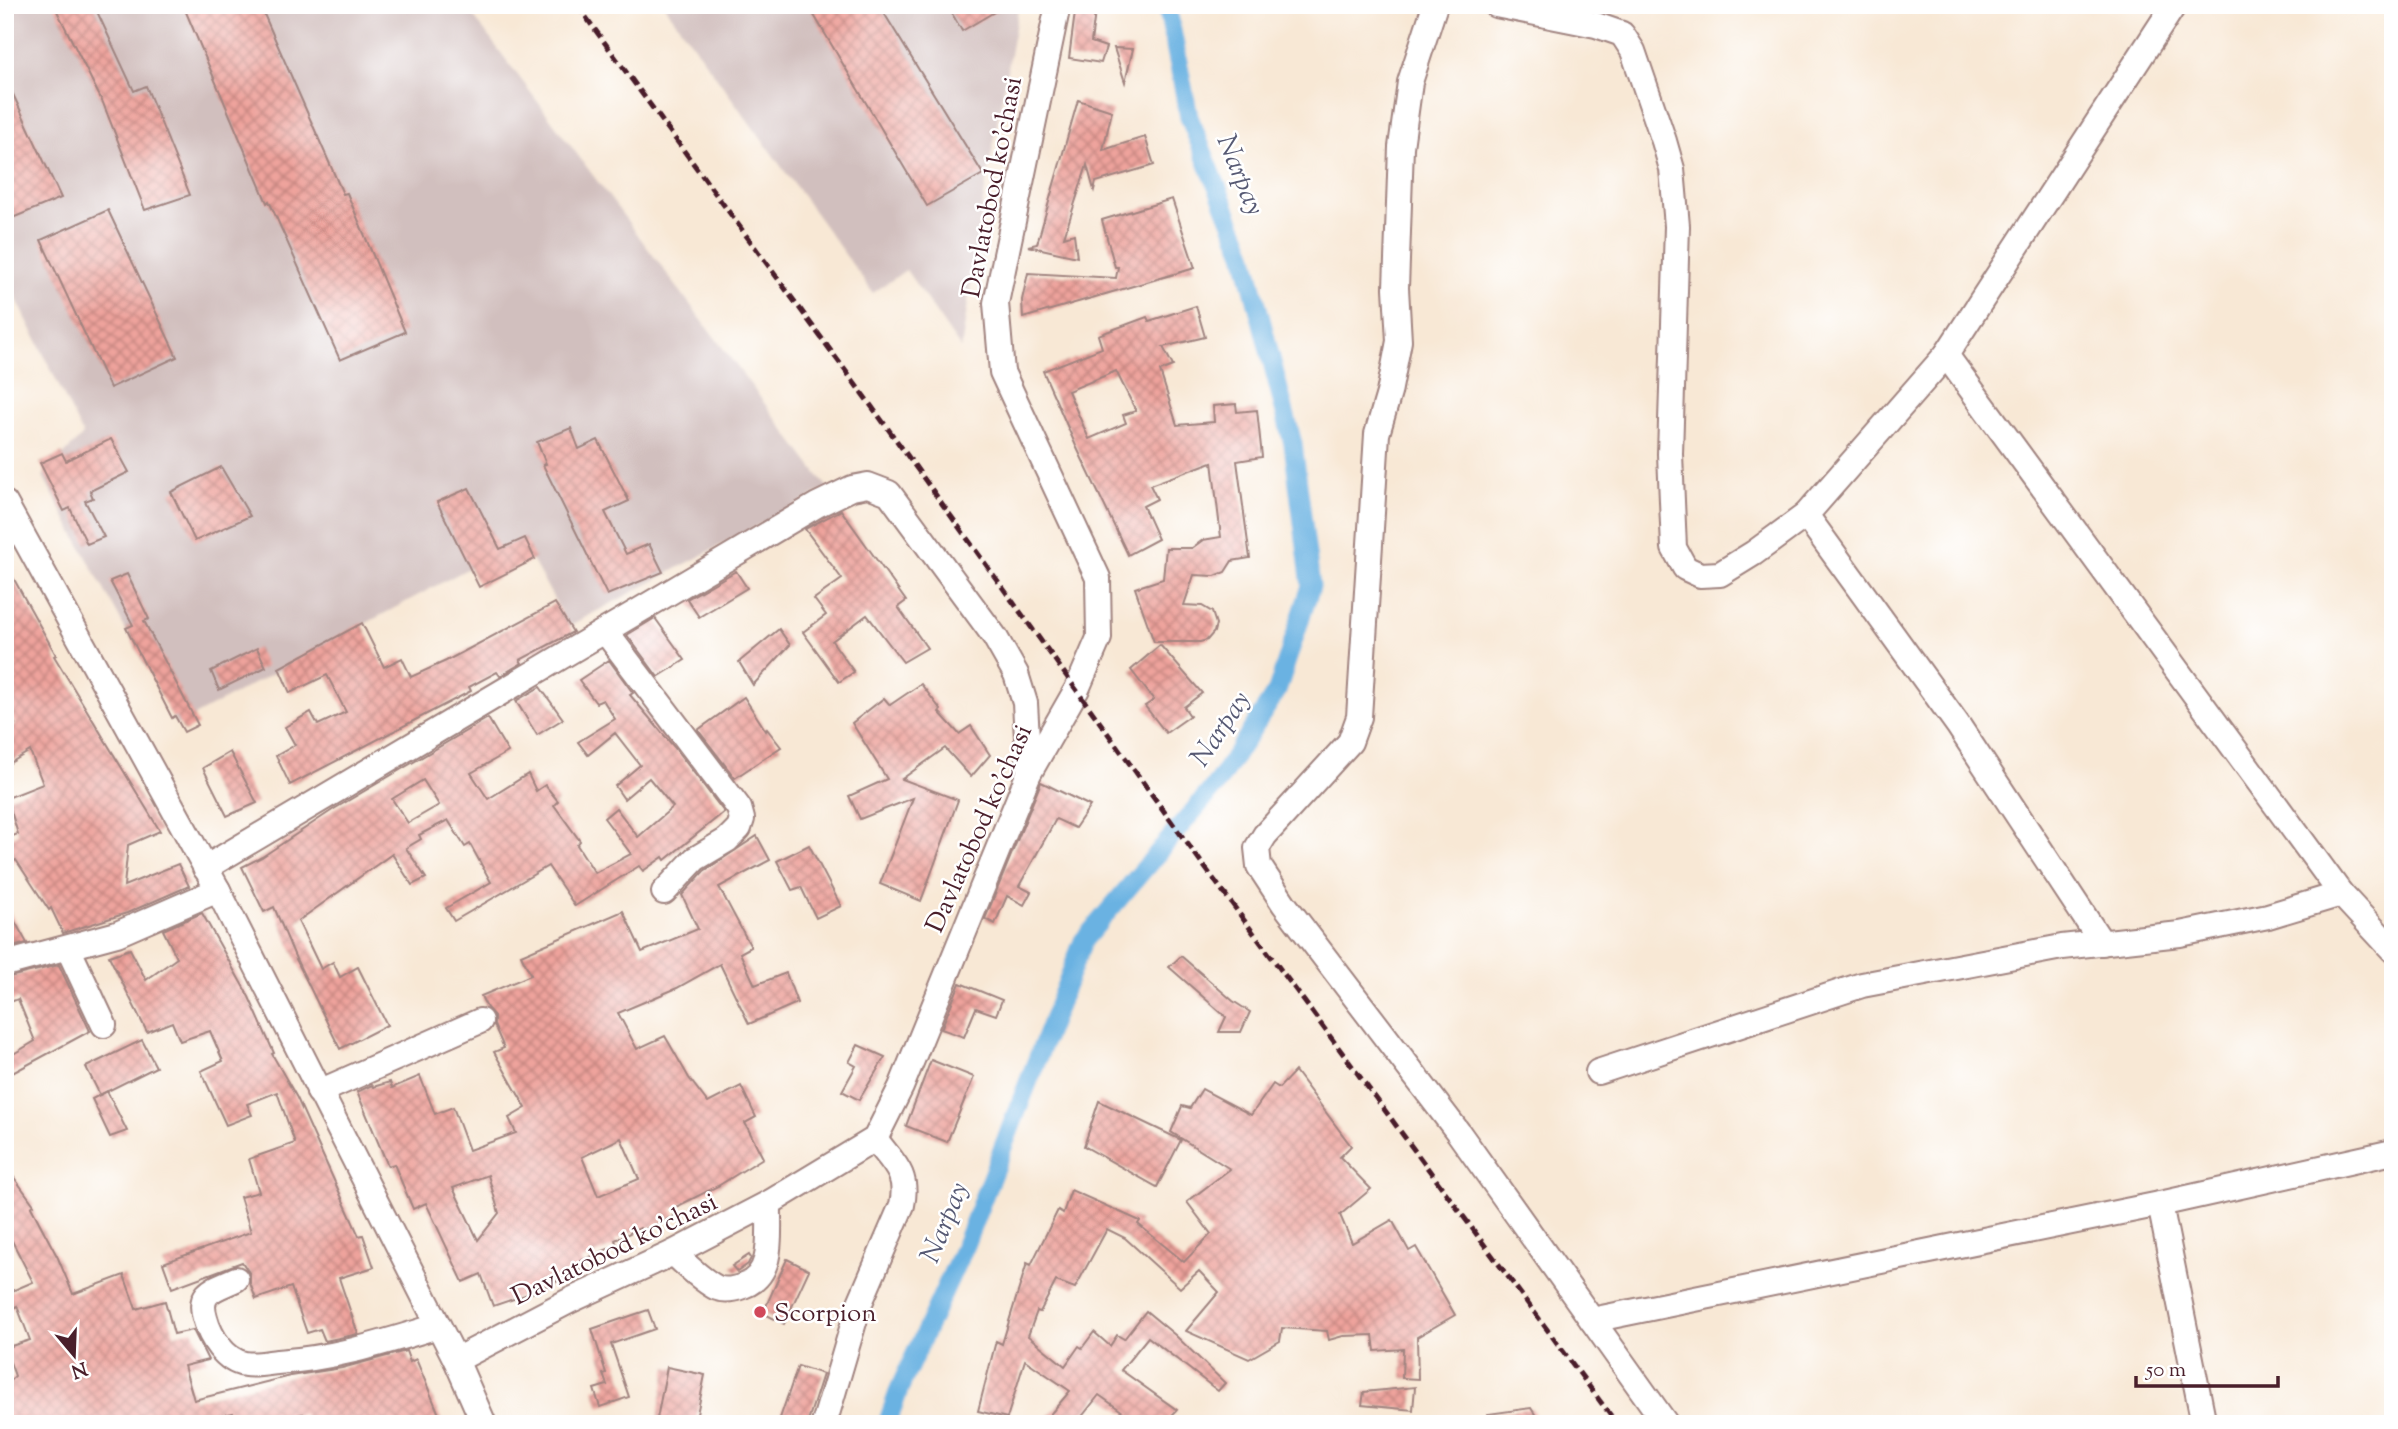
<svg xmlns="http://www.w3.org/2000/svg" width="2398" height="1429" font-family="'Sorts Mill Goudy',serif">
<defs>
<pattern id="building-cross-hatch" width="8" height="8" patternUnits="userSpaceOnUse" patternTransform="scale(1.75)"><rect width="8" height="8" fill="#eea39c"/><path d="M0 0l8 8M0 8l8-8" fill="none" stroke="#c3847f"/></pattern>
</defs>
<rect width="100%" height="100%" fill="#fff"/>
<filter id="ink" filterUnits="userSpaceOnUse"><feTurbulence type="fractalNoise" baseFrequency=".0143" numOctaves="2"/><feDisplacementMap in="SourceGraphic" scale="14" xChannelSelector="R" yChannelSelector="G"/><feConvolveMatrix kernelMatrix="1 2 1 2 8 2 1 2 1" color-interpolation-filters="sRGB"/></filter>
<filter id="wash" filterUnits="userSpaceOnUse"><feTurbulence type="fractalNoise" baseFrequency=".00686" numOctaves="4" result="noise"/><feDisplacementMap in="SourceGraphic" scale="28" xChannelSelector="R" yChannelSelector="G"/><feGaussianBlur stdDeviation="1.57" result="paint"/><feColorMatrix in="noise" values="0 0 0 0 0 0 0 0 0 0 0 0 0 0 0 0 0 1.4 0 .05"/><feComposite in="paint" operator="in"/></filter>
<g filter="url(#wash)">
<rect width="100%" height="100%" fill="#f8e8d5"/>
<g fill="#d1bfbe">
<path d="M5,5H465L828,488L569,626L521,540L177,725L43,476L83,435L5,275Z"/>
<path d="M664,5H1019L984,195L961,349L906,270L873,293Z"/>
</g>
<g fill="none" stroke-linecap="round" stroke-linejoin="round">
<path stroke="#6bb2e2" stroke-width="19" d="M887,1424L900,1387L965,1245L1083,941L1218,782L1277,691L1311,586L1293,444L1244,253L1189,117L1167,5"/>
</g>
<g id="blocks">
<g fill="url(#building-cross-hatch)" fill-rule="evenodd">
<path d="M54,5H94L134,91L146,86L190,195L145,210L103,103Z"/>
<path d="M183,5H260L343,194L347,193L405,332L340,360L269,201L267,203Z"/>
<path d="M808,5H879L983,174L927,206Z"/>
<path d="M947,5H1006L962,31Z"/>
<path d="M1076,5H1096L1091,42L1106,47L1101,63L1069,58Z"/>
<path d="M1114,48L1133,49L1125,82Z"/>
<path d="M5,77L61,198L10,219L5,209Z"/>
<path d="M1078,100L1112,111L1103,150L1145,137L1154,165L1096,182L1094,190L1087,165L1064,237L1074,234L1077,257L1028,246L1037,244Z"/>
<path d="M1172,199L1195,268L1023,318L1022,300L1028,273L1116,278L1118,267H1115L1102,220Z"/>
<path d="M108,210L177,357L110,388L41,240Z"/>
<path d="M1196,306L1205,337L1163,347L1173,366L1160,371L1177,425L1214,422L1213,406L1236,404L1237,412L1257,410L1262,457L1237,461L1250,558L1232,561L1225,572L1215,576L1194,575L1184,605L1202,606L1212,612L1216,624L1214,632L1207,640L1200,642H1154L1135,588L1163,579L1166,548H1192L1203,540L1221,537L1212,462L1150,485L1157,499L1143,506L1158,539L1128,555L1076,446L1043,371L1102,348L1098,335L1147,317L1149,321ZM1116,371L1136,411L1123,415L1126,423L1089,439L1068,391Z"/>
<path d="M571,428L579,449L598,440L629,501L605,512L626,554L649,544L663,572L607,595L543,465L546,464L537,442Z"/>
<path d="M111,439L129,472L90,491L93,498L85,501L104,537L87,544L70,508L64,511L40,463L62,453L66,461Z"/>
<path d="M221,467L250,516L195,541L171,492Z"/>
<path d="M469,488L500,549L525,538L535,559L479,587L437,502Z"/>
<path d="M841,510L906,601L898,607L927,648L903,662L867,615L832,641L854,672L839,682L803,632L826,615L814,599L842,579L805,529Z"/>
<path d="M5,563L56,655L54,656L160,831L128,845L124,886L178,864L189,886L127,913L63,933L51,908L49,910L16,860L5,865V839L18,834L7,798L43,784L30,751L5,766V730L15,724L5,706Z"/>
<path d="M736,571L747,588L699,617L687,599Z"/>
<path d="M127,574L149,619L144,621L198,725L184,732L175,716L172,718L126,628L133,625L110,581Z"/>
<path d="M555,603L573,632L520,660L522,663L500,676L497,672L469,687L471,691L290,785L276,756L295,745L285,727L311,712L318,725L346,712L327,675L290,693L279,668L362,623L384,667L402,658L411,677L446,661Z"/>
<path d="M655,618L685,660L658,677L627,635Z"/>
<path d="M779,629L790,645L753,685L739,662Z"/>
<path d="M1160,645L1202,693L1184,707L1190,716L1166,733L1145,706L1154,700L1131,670Z"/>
<path d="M257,648L266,667L219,690L211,671Z"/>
<path d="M609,660L633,693L630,695L674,747L724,812L665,860L663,857L643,871L639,866L575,906L548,866L454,921L446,908L491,882L470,844L465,847L448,820L419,835L421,839L406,848L426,878L412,885L392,854L298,921L321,969L333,962L340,977L358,967L387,1025L340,1049L296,959L274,907L264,912L242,867L262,857L334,809L488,718L508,752L471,773L488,799L528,774L536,791L545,785L558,801L554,805L580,841L577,845L595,873L631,854L604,818L616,808L638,837L673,807L649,778L624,799L615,786L640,765L615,733L588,755L578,742L615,719L603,700L596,703L579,680ZM423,780L439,805L408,823L392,799Z"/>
<path d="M921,684L941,710L939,712L959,734L971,726L990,755L971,777L945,748L902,779L958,800L921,901L880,884L913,798L860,819L849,796L887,779L852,723L884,698L890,705Z"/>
<path d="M540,687L563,719L537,735L516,701Z"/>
<path d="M744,697L766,731L767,729L781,747L735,778L698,730Z"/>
<path d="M230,752L257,803L227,816L203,768Z"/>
<path d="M1041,782L1090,806L1075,828L1056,819L1019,886L1031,892L1024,905L1007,896L995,924L985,919Z"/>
<path d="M757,836L770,860L719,887L751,947L740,953L755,985L786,973L797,1003L749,1024L720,964L677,988L618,1013L637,1049L665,1036L689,1078L708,1103L741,1086L756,1117L745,1123L763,1158L718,1186L672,1209L675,1216L642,1231L640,1228L615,1240L617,1245L581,1261L584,1268L537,1291L493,1306L481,1274L463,1282L426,1203L413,1209L394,1164L388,1166L357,1092L372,1085L373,1087L390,1082L392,1088L420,1076L435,1114L453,1107L469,1150L516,1133L509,1118L526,1108L494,1052L504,1048L494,1025V1016L487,1008L481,996L531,975L521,955L623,911L642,952L698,929L682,895L704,871ZM621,1138L639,1179L598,1196L582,1157ZM488,1175L499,1213L478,1240L453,1188Z"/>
<path d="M809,845L841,906L816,918L801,887L792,890L777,861Z"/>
<path d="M5,904L27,943L5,949Z"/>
<path d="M202,913L249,997L274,1053L272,1054L297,1098L359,1236L363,1235L374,1267L339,1278L358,1334L325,1341L320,1329L307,1333L291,1287L256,1299L250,1283V1274L242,1262L172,1288L163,1263L251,1232L240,1197L259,1192L249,1159L295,1143L277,1092L247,1104L252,1115L226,1125L201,1071L223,1061L210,1031L180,1041L172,1022L147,1032L109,956L130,949L146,980L177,958L163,930Z"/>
<path d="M1181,956L1233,1001L1250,1012L1241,1032H1219L1226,1017L1169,967Z"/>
<path d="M59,965L90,1031L5,1077V1059L35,1041L18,999L5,1004V978Z"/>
<path d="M960,983L1002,1000L996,1015L976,1008L964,1037L941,1029Z"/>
<path d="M142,1040L156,1067L100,1095L86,1067Z"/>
<path d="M858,1045L885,1057L859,1100L842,1091L856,1066L849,1062Z"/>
<path d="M931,1060L974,1077L947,1142L906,1126Z"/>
<path d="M1295,1071L1351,1146L1340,1157L1371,1189L1340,1215L1352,1243L1392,1220L1409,1251L1416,1247L1455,1315L1417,1337L1418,1379L1402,1378L1403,1349L1375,1351L1373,1335L1343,1336L1329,1340L1327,1331L1282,1328L1280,1341L1249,1359L1186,1331L1219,1292L1199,1271L1180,1288L1125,1238L1107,1229L1075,1288L1056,1281L1040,1312L1037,1311L1028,1336L1065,1366L1079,1346L1082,1348L1094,1332L1110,1346L1117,1335L1124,1339L1146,1311L1175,1335L1225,1383L1218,1391L1148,1337L1121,1370L1177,1410L1164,1424H1140L1099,1395L1076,1424H1042L1070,1391L1025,1360L1007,1418L978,1411L996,1341L1002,1344L1027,1263L1031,1265L1058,1210L1063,1213L1071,1190L1140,1221L1138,1224L1184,1262L1211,1234L1187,1202L1230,1169L1171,1132L1182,1106L1190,1108L1202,1089L1251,1115L1273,1084L1279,1088Z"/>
<path d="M107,1091L127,1131L110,1137L92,1099Z"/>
<path d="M1099,1101L1181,1140L1157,1187L1084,1146Z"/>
<path d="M5,1165L34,1205L31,1207L58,1258L73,1294L124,1275L136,1309L165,1301L174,1334L193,1330L208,1360L184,1366L194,1400L290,1376L342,1368L406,1351L410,1362L416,1359L443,1424H306L303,1414L254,1424H237L233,1413L200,1421L201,1424H5V1385L15,1376L5,1348L30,1340L17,1306L5,1312V1294L33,1282L5,1227Z"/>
<path d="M749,1255L751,1258L748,1264L737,1272L732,1266Z"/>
<path d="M787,1259L809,1270L784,1324L763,1313Z"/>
<path d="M648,1310L655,1329L611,1344L629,1397L600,1407L594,1389L607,1385L603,1374L606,1373L592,1329Z"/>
<path d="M798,1366L823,1374L807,1424H778Z"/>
<path d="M667,1367L705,1375L695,1424H656Z"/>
<path d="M1415,1387L1413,1410L1362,1405L1364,1392Z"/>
<path d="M1531,1408L1541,1424H1488V1414Z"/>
</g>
</g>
</g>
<g filter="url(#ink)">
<use href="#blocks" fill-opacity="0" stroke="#a18480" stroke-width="2"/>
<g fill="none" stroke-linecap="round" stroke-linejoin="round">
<defs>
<g id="minor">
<path d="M1435,5L1410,82L1401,147L1396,288L1399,341L1389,393L1377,434L1359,717L1350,742L1265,835L1257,848L1259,866L1284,904L1458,1132L1666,1424"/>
<path d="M1496,5L1596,25L1622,34L1633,51L1664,141L1672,169L1677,226L1670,454L1674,548L1685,568L1700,575L1720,574L1754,553L1806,515"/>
<path d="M1946,355L2341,894L2393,950"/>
<path d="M5,503L218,890L456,1360L484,1424"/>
<path d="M605,631L739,808L742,819L739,828L727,840L695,859L664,892"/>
<path d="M205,868L817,505L852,488L868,485L889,493L995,637L1016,674L1025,703L1029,773"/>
<path d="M2102,943L1958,725L1806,515L1946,355L2174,5"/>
<path d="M68,948L104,1025"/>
<path d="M5,964L117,934L218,890"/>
<path d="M1598,1072L1862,985L2062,947L2180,934L2268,916L2341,894"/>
<path d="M319,1092L480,1021"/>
<path d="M2160,1204L2204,1424"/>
<path d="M673,1253C687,1265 701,1280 717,1288C725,1291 735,1289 743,1286C776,1275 768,1231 769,1203"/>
<path d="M236,1279C215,1289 197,1291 205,1318C210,1337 225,1361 245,1364C255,1366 268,1363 277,1362C336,1358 382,1343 438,1326"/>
<path d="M1592,1320L2160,1204L2393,1152"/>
<path d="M456,1360L569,1301L673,1253L769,1203L875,1139L901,1087L1029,773L1077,689L1099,638L1098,578L1002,372L996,303L1058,5"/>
<path d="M824,1424L859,1305L902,1205C909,1173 893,1163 875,1139"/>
</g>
</defs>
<use href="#minor" stroke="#a18480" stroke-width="28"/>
<use href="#minor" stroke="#fff" stroke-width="24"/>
<path stroke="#4a1f2b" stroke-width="5" stroke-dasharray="10 5" stroke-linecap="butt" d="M577,5L886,426L1184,839L1617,1424"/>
</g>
</g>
<circle fill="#d1495b" stroke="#fff" stroke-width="2.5" cx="760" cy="1312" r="7"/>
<g text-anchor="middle" stroke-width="5" stroke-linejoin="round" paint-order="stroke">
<g font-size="26" fill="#4a1f2b" stroke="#fff">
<text transform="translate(991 187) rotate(-79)" y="9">Davlatobod ko'chasi</text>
<text transform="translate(978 828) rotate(-66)" y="9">Davlatobod ko'chasi</text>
<text transform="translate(614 1248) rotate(-26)" y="9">Davlatobod ko'chasi</text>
</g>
<g font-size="26" fill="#4a1f2b" stroke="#fff" text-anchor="start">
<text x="774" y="1321">Scorpion</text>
</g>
<g font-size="28" font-style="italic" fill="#575a74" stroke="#fff">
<text transform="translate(1242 174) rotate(68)" y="10">Narpay</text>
<text transform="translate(1219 728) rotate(-56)" y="10">Narpay</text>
<text transform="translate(943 1222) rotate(-68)" y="10">Narpay</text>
</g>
</g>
<rect width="2398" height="1429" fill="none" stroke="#fff" stroke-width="28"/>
<g transform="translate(74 1355) rotate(161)" stroke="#ffffff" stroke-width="5" paint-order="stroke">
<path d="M0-5L12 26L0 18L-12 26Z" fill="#4a1f2b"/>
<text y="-10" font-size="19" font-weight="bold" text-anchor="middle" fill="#4a1f2b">N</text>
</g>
<path d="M2136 1376v10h142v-10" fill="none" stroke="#4a1f2b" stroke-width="3.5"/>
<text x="2146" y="1376" font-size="21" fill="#4a1f2b" stroke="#ffffff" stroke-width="5" paint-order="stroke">50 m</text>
</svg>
